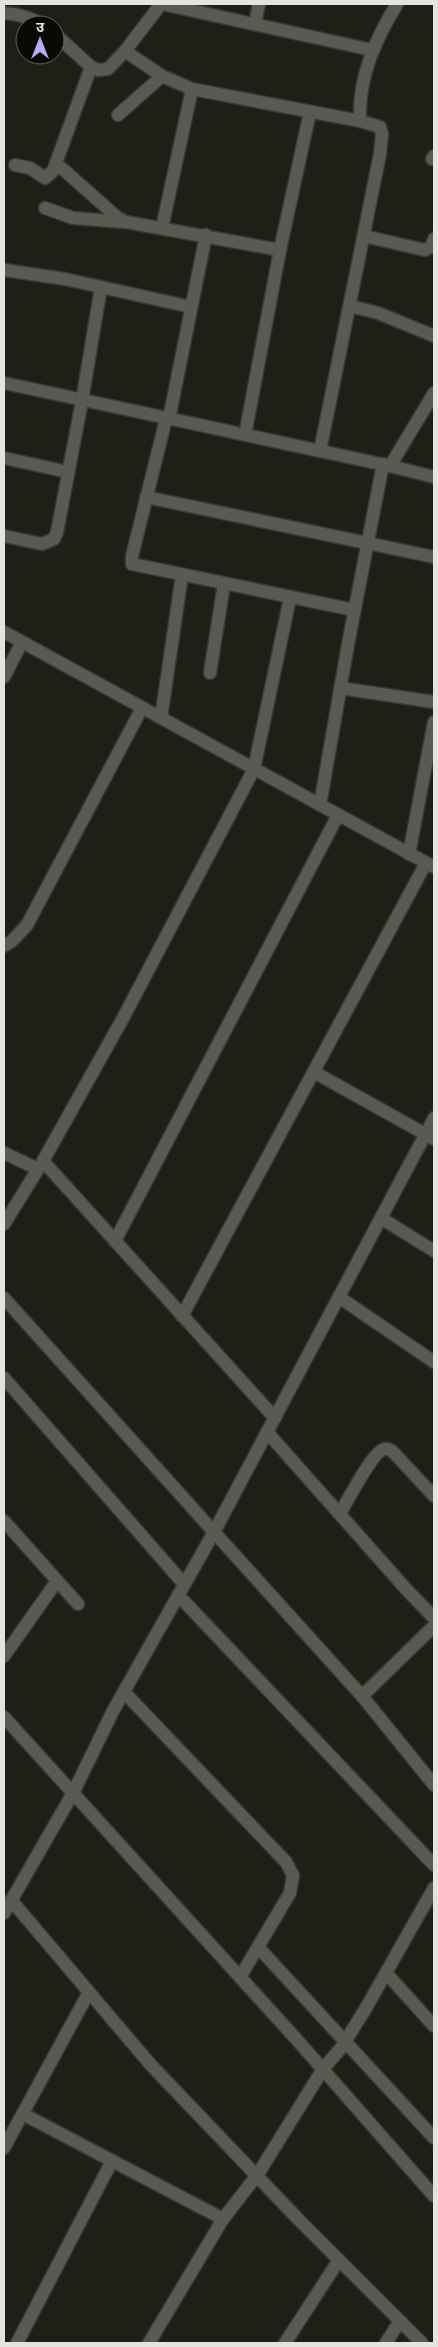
<svg xmlns="http://www.w3.org/2000/svg" width="438" height="2347" font-family="Bitter,'Noto Sans Devanagari',serif">
<rect width="100%" height="100%" fill="#1f1f18"/>
<g fill="none" stroke-linecap="round" stroke-linejoin="round">
<defs>
<g id="minor">
<path d="M162,4L372,50"/>
<path d="M4,13C18,14 30,17 42,25"/>
<path d="M255,24L259,4"/>
<path d="M55,34L91,67L98,70L108,69L125,51L162,76L192,89L360,121L380,127L382,134L380,154L320,451"/>
<path d="M125,51L161,4"/>
<path d="M118,115L162,76"/>
<path d="M360,121C358,78 375,40 397,4"/>
<path d="M432,159L434,156"/>
<path d="M56,163L118,218L126,222L280,250L310,112"/>
<path d="M15,165L30,168L45,178L53,171L91,67"/>
<path d="M45,208L73,218L123,222"/>
<path d="M162,228L192,89"/>
<path d="M364,236L425,250L431,247L434,239"/>
<path d="M4,270L65,279L191,307"/>
<path d="M350,306L378,313L434,336"/>
<path d="M4,383L390,466L434,393"/>
<path d="M166,419L132,556V564L354,610"/>
<path d="M169,419L206,235"/>
<path d="M245,435L280,250"/>
<path d="M4,458L68,472"/>
<path d="M390,466L434,477"/>
<path d="M146,497L434,557"/>
<path d="M4,536L42,544L54,539L57,532L82,401L101,287"/>
<path d="M4,632L434,867"/>
<path d="M210,673L224,584"/>
<path d="M4,677L22,642"/>
<path d="M340,688L434,702"/>
<path d="M161,718L182,575"/>
<path d="M320,805L349,639L383,464"/>
<path d="M409,854L434,722"/>
<path d="M4,946L12,941L27,925L142,708"/>
<path d="M314,1072L434,1139"/>
<path d="M4,1153L38,1169"/>
<path d="M43,1161L275,1418"/>
<path d="M381,1218L434,1251"/>
<path d="M4,1224L43,1161L122,1020L254,769L290,598"/>
<path d="M115,1241L338,815"/>
<path d="M339,1297L434,1362"/>
<path d="M182,1316L426,863"/>
<path d="M4,1378L184,1584"/>
<path d="M267,1432L406,1589L434,1618"/>
<path d="M340,1513C348,1501 373,1450 385,1449C389,1448 392,1451 395,1454L434,1496"/>
<path d="M4,1521L78,1604"/>
<path d="M214,1532L362,1696L434,1626"/>
<path d="M178,1595L434,1865"/>
<path d="M4,1656L57,1581"/>
<path d="M124,1692L286,1862L293,1875L290,1893L240,1977"/>
<path d="M362,1696L434,1785"/>
<path d="M11,1900L150,2064L298,2219L422,2343"/>
<path d="M4,1913L73,1793"/>
<path d="M258,1947L434,2138"/>
<path d="M386,1973L434,2026"/>
<path d="M23,2114L223,2219"/>
<path d="M4,2148L89,1992"/>
<path d="M17,2343L112,2161"/>
<path d="M149,2343L223,2219L258,2174L323,2069"/>
<path d="M285,2343L339,2260"/>
<path d="M386,2343L400,2321"/>
</g>
<g id="tertiary">
<path d="M4,1298L214,1532"/>
<path d="M4,1717L298,2041L434,2196"/>
<path d="M73,1793L113,1711L214,1532L434,1118"/>
<path d="M323,2069L341,2048L366,2008L434,1888"/>
</g>
</defs>
<use href="#minor" stroke="#393934" stroke-width="15"/>
<use href="#tertiary" stroke="#393934" stroke-width="15"/>
<use href="#minor" stroke="#5a5a52" stroke-width="12"/>
<use href="#tertiary" stroke="#5a5a52" stroke-width="12"/>
</g>
<rect width="438" height="2347" fill="none" stroke="#e4e4df" stroke-width="10"/>
<g transform="translate(40 40)"><circle r="24" fill="#090906" stroke="#61615d"/>
<path d="M0-4L9 19L0 12L-9 19Z" fill="#b7abf8"/>
<text y="-8" font-size="14" font-weight="bold" text-anchor="middle" fill="#e4e4df">उ</text>
</g>
</svg>
